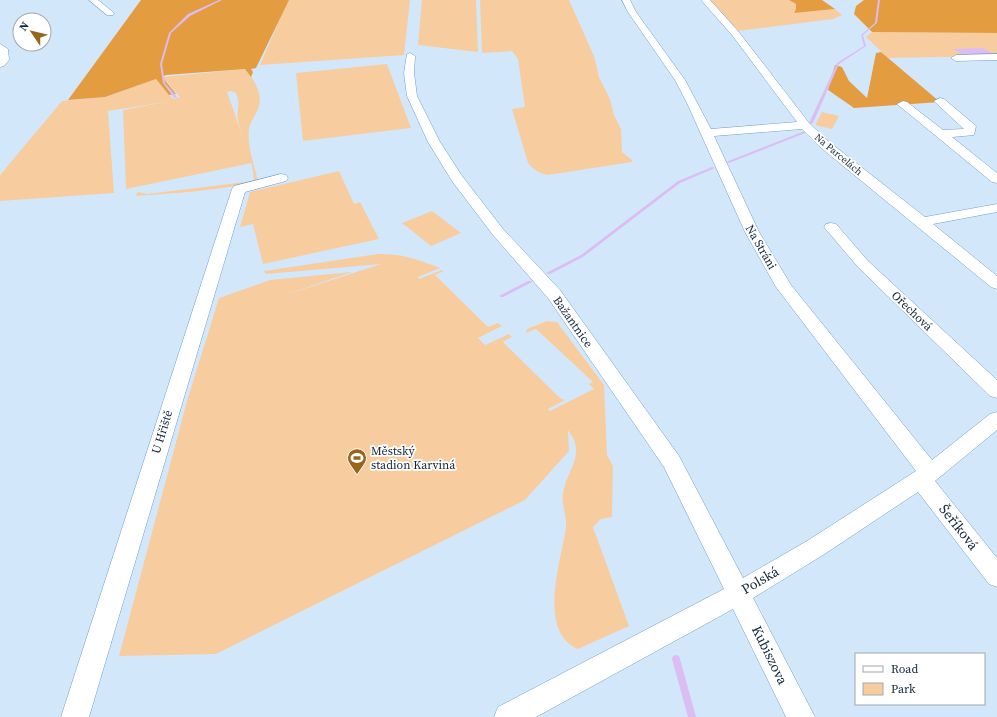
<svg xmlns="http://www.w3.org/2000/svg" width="997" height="717" font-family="'Source Serif 4',serif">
<rect width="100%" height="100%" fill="#d3e7fb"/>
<g fill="#f7cda0">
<path d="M288,0H410L404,55L260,65Z"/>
<path d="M422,0H476L478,52L418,45Z"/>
<path d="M480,0H569L594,56L599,77L610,99L614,115L621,129L622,152L632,160V162L548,175C538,173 534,170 528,163L512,109L525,107L518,59L512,51L482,53Z"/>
<path d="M708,0H789L796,4L797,9L794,13L835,9L842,15L833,19L737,31Z"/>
<path d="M872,32L997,33V56L888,58L866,37Z"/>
<path d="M387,64L411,128L303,141L296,73Z"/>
<path d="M245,69C254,79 264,95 258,109C256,115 250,122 249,129C247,146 254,164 258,181C217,191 177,193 135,196L138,192L147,194L254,181C253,158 243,142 238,120C236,111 241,106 236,93L231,91L227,92L252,163L126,189L123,110L166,102L108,111L114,193L0,201V175L62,101L105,97L156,79L173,99L180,97L162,77Z"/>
<path d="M822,112L839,116L832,129L815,125Z"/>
<path d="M339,171L354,204L360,202L379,239L263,264L253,224L240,227L250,192Z"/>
<path d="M432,211L461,233L431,246L402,223Z"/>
<path d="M378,254C401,253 419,260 440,268L418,277L419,279L442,270L444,271L435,275L488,327L498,323L502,326L478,338L485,345L509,334L512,337L503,342L560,398L565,400L548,409L550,411L594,389L589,384L593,382L536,329L526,333L527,329L547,321L557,322L604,385L607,455L613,466L612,517L601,519L593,527L629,626L578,649C536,631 562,559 566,527C567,516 561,504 563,493C567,469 587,455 568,430L569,451L525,500L216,654L119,656L187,401L219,298L270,280L352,272L279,297L381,264L266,274L264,271Z"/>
</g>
<g fill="#e49c40">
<path d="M141,0H289L256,68L251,69L253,72L251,77L245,69L166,75L162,77L176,94L169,95L156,79L105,97L68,100Z"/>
<path d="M789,0H822L835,9L794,13L796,9V4Z"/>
<path d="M864,0H997V33L872,32L854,14L856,6Z"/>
<path d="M881,52L940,102L854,108L828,90L835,65L842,67L849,81L867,98L876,53Z"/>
</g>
<path fill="#dbbdf4" d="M983,48L993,54L962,55L953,49Z"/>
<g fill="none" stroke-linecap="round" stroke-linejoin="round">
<g fill="#dbbdf4" fill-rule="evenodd">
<path d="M219,0H222L190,16L171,33L162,64L165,83L177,97L174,98L163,83L160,64L169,33L188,14Z"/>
<path d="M878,0H880L877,23L863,35L866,46L839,64L813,123L810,124L809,123L837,63L864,46L861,35L875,23Z"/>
<path d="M805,131L808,132L729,163L726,162Z"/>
<path d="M712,167L715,168L680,183L583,257L550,274H548L546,273L581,255L678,181Z"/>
<path d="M528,281H532V282L503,297H501L499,296Z"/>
<path d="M676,655L679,656L680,659L696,717H688L672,659L673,656Z"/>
</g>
<defs>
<g id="minor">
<path d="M89,0H98L114,13L113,15H107Z"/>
<path d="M622,0H630L636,12L685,80L711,129L797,122L732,35L701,0H710L738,31L809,123L828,141L925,217L997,204V212L933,224L997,276V289L991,287L820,147L802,129L714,136L759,232L791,285L932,460L990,414L997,412V430L935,481L997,558V587L989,584L918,492L823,555L753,598L815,717H786L733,609L536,717H494L498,707L724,589L664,467L548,298L493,235L452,181L428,142L407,96L404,73L407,54L410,53L415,56L414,73L417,96L440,142L462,176L503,229L560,290L679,456L743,578L807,541L916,471L776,287L745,232L687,103L675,80L628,12Z"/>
<path d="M0,44L8,49L9,60L4,66L0,67Z"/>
<path d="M997,54V60L956,61L951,58L956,55Z"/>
<path d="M940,98L944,99L976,126L974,135L952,137L997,173V183L992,182L897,104L903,101L907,102L943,130L964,129L936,103L934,101Z"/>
<path d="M281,174L286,175L288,178L286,181L245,192L89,717H61L232,189L234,186Z"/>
<path d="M831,223L836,224L868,261L997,380V398L990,396L858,267L824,227L826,224Z"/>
</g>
</defs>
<use href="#minor" stroke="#6e9ece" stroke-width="1"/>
<use href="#minor" fill="#fff" fill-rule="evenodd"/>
</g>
<defs>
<symbol id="stadium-pin" viewBox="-11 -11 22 30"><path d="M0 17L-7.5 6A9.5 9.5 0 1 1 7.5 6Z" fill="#99641b" stroke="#fff"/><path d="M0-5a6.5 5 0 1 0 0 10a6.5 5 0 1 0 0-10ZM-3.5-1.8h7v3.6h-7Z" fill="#fff"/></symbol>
</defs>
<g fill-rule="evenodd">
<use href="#stadium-pin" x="346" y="447" width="22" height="30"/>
</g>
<g text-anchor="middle" stroke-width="3.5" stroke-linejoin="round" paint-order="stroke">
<g font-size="10" fill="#122638" stroke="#fff">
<text transform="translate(839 154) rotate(40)" y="4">Na Parcelách</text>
</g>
<g font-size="12" fill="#122638" stroke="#fff">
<text transform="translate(761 247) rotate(60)" y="4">Na Stráni</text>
<text transform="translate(912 311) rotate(44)" y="4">Ořechová</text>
<text transform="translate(573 322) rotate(55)" y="4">Bažantnice</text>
<text transform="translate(162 432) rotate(-73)" y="4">U Hřiště</text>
</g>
<g font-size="12" fill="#122638" stroke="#fff" text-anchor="start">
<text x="371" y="455">Městský<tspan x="371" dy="14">stadion Karviná</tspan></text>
</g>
<g font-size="14" fill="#122638" stroke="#fff">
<text transform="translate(959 527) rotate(52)" y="5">Šeříková</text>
<text transform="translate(760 580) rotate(-30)" y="5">Polská</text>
<text transform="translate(770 655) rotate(64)" y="5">Kubiszova</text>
</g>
</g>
<rect x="855" y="653" width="130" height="52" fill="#ffffff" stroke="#a0a8af"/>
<rect x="863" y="666" width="20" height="6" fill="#ffffff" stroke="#a0a8af"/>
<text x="891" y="673" font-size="12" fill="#122638">Road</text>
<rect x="863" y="683" width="20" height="12" fill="#f7cda0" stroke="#a0a8af"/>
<text x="891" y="693" font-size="12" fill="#122638">Park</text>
<g transform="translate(32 32) rotate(305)"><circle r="19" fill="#ffffff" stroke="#a0a8af"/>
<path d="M0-3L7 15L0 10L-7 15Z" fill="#99641b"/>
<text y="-6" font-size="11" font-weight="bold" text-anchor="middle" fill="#122638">N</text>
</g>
</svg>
